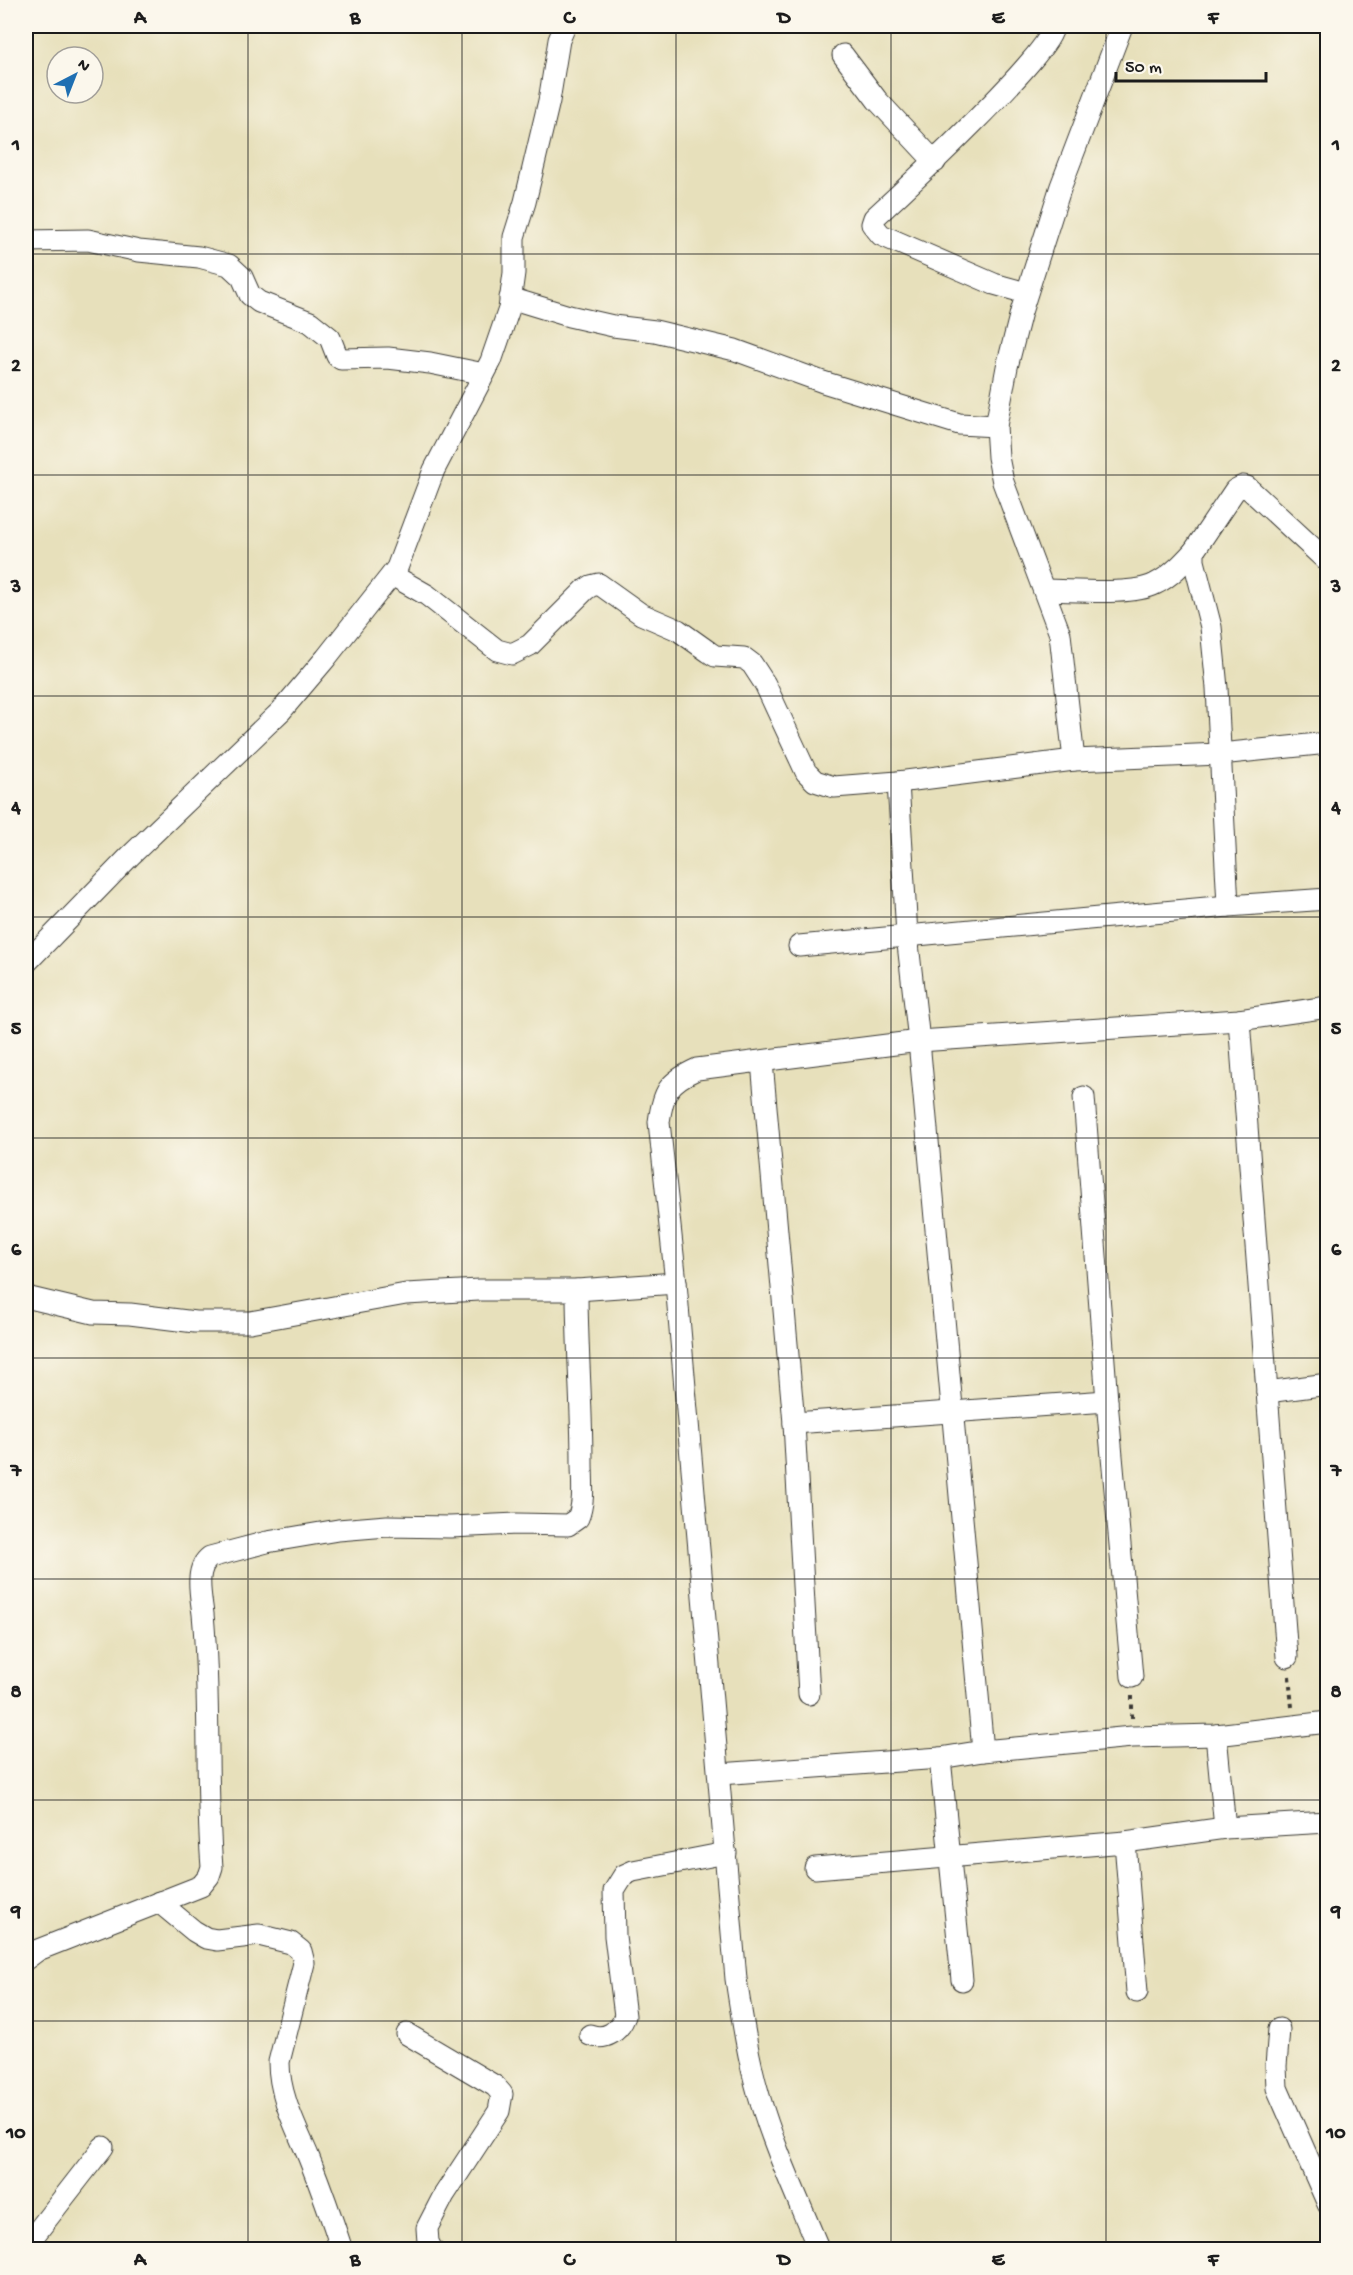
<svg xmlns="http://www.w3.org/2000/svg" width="1353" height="2275" font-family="'Gochi Hand',sans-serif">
<rect width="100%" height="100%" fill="#fbf7ec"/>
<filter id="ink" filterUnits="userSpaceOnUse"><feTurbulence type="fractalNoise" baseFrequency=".0167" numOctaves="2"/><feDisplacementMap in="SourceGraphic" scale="12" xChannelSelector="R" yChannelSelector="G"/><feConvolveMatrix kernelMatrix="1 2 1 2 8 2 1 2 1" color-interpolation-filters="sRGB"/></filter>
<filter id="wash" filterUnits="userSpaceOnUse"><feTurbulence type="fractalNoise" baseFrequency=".008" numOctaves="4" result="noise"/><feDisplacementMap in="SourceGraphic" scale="24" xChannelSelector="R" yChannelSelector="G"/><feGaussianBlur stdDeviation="1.35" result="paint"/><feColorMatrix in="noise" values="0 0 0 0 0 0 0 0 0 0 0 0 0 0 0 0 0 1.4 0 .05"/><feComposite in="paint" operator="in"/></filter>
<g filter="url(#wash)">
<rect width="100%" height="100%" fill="#e7e0bb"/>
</g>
<g filter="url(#ink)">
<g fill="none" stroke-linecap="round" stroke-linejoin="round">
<defs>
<g id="minor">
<path d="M843,55L877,100L935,162"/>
<path d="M26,241L88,240L139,251L199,257L229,265L242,277L250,295L259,302L310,322L330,338L337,356L341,359L388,358L430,363L484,374"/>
<path d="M1026,293L994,284L881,235L872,224L874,218C899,195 1057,48 1053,26"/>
<path d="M510,298L569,316L613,326L655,331L735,350L823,382L959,424L996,426"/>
<path d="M392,575L427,595L497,650L512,654L530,645L585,590L591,586L599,584L641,614L678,630L709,652L715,656L744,658L752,664L765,684L806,772L815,781L834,787L898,782L1074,760L1220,754L1328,743"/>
<path d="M1045,590C1073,590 1132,596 1155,584C1170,577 1183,563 1194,551"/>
<path d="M1074,760L1060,634L1003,482L998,457L996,426L1007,367L1021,312L1061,186L1122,26"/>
<path d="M898,782L907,935L919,1041L983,1751"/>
<path d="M1228,906L1217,688L1211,627L1194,561V551L1235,490L1243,486L1247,487L1328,562"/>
<path d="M799,946L1228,906L1328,899"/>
<path d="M26,963L130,856L281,711L326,658L397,568L434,470L491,361L509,309L514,273V237L525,202L549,101L559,40L565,26"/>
<path d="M1239,1020L1287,1657"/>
<path d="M762,1062L794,1423L809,1694"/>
<path d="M1084,1097L1107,1401L1132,1677"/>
<path d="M26,1297L93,1313L130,1314L195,1322H250L406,1294L479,1290H577L676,1283"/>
<path d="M1267,1392L1328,1384"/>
<path d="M794,1423L1107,1401"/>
<path d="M1216,1735L1225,1828"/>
<path d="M940,1758L962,1980"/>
<path d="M720,1774L940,1758L983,1751L1132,1737L1216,1735L1328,1722"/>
<path d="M1125,1842L1137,1992"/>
<path d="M815,1868L1125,1842L1225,1828L1328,1822"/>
<path d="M159,1902L194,1931L206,1938L217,1940L259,1935L291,1943L301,1951L304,1963L279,2062C279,2096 296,2127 309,2158C321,2188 332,2219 342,2250"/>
<path d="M26,1959L38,1950L201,1886L209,1876L212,1867C205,1783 211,1698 203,1614C201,1596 194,1569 210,1557L267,1542L338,1530L387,1526L450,1527L517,1524L568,1525L578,1518C585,1502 582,1480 582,1463C582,1405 577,1348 577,1290"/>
<path d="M1279,2029L1276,2066L1277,2088L1328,2204"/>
<path d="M407,2034L495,2086L502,2094L499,2111L444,2195L427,2228L428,2242L432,2250"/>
<path d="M590,2035C606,2041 619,2031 625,2016L615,1936L614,1891L624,1875L633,1871L726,1853"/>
<path d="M26,2246L103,2147"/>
<path d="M819,2250C798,2199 774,2148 759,2096C748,2058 742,2018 736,1979L676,1283L659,1122C663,1092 668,1082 697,1069L919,1041L1239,1020L1328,1007"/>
</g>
</defs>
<use href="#minor" stroke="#3a3934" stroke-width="23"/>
<g stroke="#3a3934" stroke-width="4" stroke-dasharray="4.5 4.5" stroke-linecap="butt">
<path d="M1289,1676L1292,1707"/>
<path d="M1132,1718V1696"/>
</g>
<use href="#minor" stroke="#fff" stroke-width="21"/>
</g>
</g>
<path fill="none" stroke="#1c1c1c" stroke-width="1.5" stroke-opacity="0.55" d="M248,26V2250M462,26V2250M676,26V2250M891,26V2250M1106,26V2250M26,254H1328M26,475H1328M26,696H1328M26,917H1328M26,1138H1328M26,1358H1328M26,1579H1328M26,1800H1328M26,2021H1328"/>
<rect width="1353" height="2275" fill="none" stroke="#fbf7ec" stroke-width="66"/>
<g transform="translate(75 75) rotate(42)"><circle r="28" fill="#fbf7ec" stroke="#a29f99" stroke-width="1.5"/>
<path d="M0-4.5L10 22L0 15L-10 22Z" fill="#1f6fb2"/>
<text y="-9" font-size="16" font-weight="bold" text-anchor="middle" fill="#1c1c1c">N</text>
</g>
<path d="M1116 72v9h150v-9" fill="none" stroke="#1c1c1c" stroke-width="3"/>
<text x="1125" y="72" font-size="18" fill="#1c1c1c" stroke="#fbf7ec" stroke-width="4.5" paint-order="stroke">50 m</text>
<rect x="33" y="33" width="1287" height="2209" fill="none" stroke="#1c1c1c" stroke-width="2"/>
<g font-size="20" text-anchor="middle" font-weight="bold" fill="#1c1c1c">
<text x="140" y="23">A</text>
<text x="355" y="23">B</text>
<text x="569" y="23">C</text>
<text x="784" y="23">D</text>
<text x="998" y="23">E</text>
<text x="1213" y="23">F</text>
<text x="16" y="150">1</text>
<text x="1336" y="150">1</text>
<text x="16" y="371">2</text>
<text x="1336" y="371">2</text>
<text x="16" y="592">3</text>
<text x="1336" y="592">3</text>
<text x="16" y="813">4</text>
<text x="1336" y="813">4</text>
<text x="16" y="1034">5</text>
<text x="1336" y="1034">5</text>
<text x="16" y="1255">6</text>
<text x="1336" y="1255">6</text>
<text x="16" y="1476">7</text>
<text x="1336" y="1476">7</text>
<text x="16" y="1697">8</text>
<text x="1336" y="1697">8</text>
<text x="16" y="1917">9</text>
<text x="1336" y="1917">9</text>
<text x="16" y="2138">10</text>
<text x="1336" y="2138">10</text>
<text x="140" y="2265">A</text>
<text x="355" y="2265">B</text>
<text x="569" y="2265">C</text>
<text x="784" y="2265">D</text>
<text x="998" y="2265">E</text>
<text x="1213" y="2265">F</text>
</g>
</svg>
